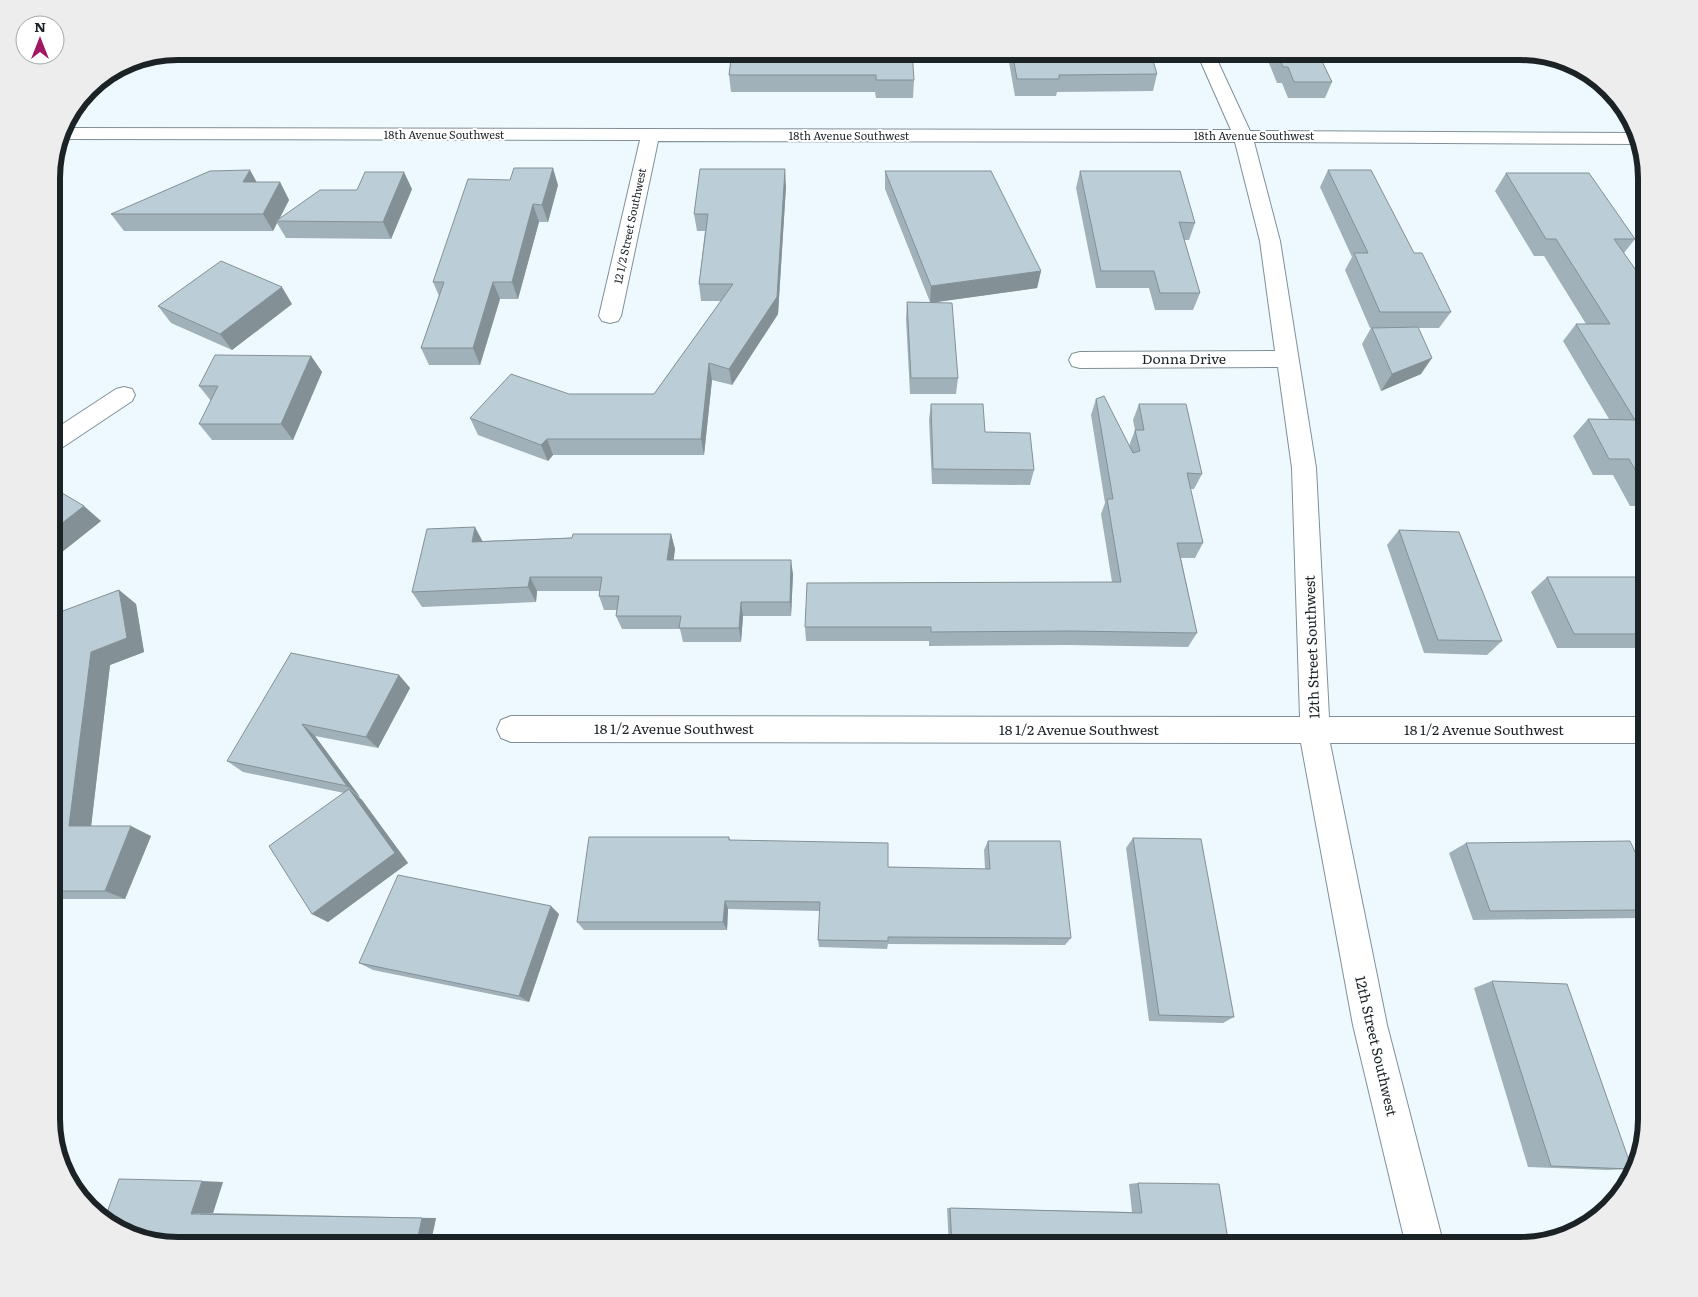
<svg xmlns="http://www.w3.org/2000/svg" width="1698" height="1297" font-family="Literata,serif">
<rect width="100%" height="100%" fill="#eef9ff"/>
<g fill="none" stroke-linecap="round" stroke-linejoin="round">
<defs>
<g id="street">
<path d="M1196,51H1213L1250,131L1636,133L1639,144L1254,142L1280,241L1316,468L1329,717H1647V743H1330L1387,1025L1444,1246H1406L1353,1025L1301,743L511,742L501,738L497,729L501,720L511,716L1300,717L1292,468L1278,367L1080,368L1072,366L1069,360L1072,354L1080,352L1275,351L1260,241L1235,142L658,141L621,316L618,321L610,323L602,321L599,316L640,140L60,139L63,128L1231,130Z"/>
<path d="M124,387L132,389L135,395L132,401L60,449L52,452V431L116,389Z"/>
</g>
</defs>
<use href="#street" stroke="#7f9099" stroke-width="2"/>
<use href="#street" fill="#fff" fill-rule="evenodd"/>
</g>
<g fill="#a1b1b9">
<path d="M732,51L914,80L913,98H876L875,92H731L729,75Z"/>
<path d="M1007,51H1150L1157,74L1153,91L1057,92L1056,96H1015Z"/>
<path d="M1264,51H1317L1332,82L1325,98H1288L1282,83H1277Z"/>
<path d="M1328,170L1414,253L1451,312L1439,328H1418L1421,374L1381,391L1362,344L1371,328H1370L1345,270L1352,257L1320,187Z"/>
<path d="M885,171L1041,271L1037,288L935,302L958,378L956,394H910L906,319L907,302H930L885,189Z"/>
<path d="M1080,171L1195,223L1189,240H1184L1200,293L1193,310H1155L1149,288H1096L1076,188Z"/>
<path d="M1506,173L1635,239L1624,253L1647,286V506H1630L1613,475H1593L1573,436L1588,419H1609L1563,341L1576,324H1586L1544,256H1534L1495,191Z"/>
<path d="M257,182H280L289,200L280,218L357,190L412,189L391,239L286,238L277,223L273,231H124L111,214Z"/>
<path d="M558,185L548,222H539L518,299H500L480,365H429L421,348L439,296L433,282Z"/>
<path d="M786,186L778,314L732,385L712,380L704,455H553L548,461L478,435L470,418L569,394H654L721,301H701L699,284L705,231H697L694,214Z"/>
<path d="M292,304L232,350L171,323L158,306Z"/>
<path d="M311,356L322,372L293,440H212L199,424L211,401L199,386Z"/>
<path d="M1096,399L1130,447L1129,446L1135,430L1133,420L1139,404L1202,474L1194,489H1190L1203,543L1195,558H1181L1197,633L1188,647L1068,645L929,646V641H806L805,627L1112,582L1101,514L1105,503L1091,415Z"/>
<path d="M931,404L985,432L1034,470L1030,485L932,484L929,420Z"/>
<path d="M52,487L101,521L57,556L63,611L119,590L136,604L144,652L110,665L91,826L151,836L125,899H52Z"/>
<path d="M1399,530L1502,641L1487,655L1424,653L1387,545Z"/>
<path d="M671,534L675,549L673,560L793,574L791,616H743L741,642H683L680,629H622L616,616L617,610H604L599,596V591H537L536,602L422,607L412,592L483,541Z"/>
<path d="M1547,577H1647V648H1557L1531,592Z"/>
<path d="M399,675L410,688L378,748L315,736L360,797L358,796L362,800L408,863L328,922L312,914L344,793L243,772L227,761Z"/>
<path d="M729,837L730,840L888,867L985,869L984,850L988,841L1071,938L1065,945L888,944L887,949L819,947L818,940L820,911L728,909L727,930H584L577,922Z"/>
<path d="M1133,838L1234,1017L1223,1023L1149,1021L1126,848Z"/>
<path d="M1466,843L1647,878V915L1639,918L1473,920L1449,853Z"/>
<path d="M559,914L529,1002L373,970L359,963Z"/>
<path d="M1492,981L1632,1169L1607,1170L1528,1167L1474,988Z"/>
<path d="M223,1182L213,1213L436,1218L430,1246H177Z"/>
<path d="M1138,1183L1229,1246H949L947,1208L1132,1212L1129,1184Z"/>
</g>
<g fill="#839096">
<path d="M553,168L558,185L548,222L542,205Z"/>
<path d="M785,169L786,186L778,314L732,385L729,369Z"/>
<path d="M250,170L260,188L243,182Z"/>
<path d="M404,172L412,189L391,239L383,222Z"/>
<path d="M280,182L289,200L278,221H276L277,223L273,231L263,214Z"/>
<path d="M533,204L539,222L518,299L512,282Z"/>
<path d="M1041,271L1037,288L930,303L931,286Z"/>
<path d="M493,282L500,299L480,365L473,348Z"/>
<path d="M282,287L292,304L232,350L220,334Z"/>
<path d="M52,327L62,339L52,344Z"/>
<path d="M311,356L322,372L293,440L281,424Z"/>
<path d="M1432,358L1421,374L1381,391L1392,374Z"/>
<path d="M709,363L712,380L704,455L701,439Z"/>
<path d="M547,439L553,455L548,461L541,445Z"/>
<path d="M84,506L101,521L57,556L65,631L52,621V531Z"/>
<path d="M475,527L483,542H472Z"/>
<path d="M671,534L675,549L672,574L667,560Z"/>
<path d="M791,560L793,574L791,616L790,602Z"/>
<path d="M530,577L537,591L536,602L528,587Z"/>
<path d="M119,590L136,604L144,652L110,665L90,836L69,826L91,652Z"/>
<path d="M741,602L743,616L741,642L739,628Z"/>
<path d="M399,675L410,688L378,748L366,737Z"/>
<path d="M302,724L315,736L360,797L347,786Z"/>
<path d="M349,789L362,800L408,863L328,922L312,914Z"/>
<path d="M131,826L151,836L125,899L105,891Z"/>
<path d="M725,901L728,909L727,930L723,922Z"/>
<path d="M551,906L559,914L529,1002L519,996Z"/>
<path d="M202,1181L223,1182L213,1213L191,1214Z"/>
<path d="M422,1218H436L430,1246H416Z"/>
</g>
<g fill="#bbced7" stroke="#839096">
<path d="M732,51H912L914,80H876V75H729Z"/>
<path d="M1012,51H1150L1157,74L1059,75V79H1017Z"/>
<path d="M1276,51H1317L1332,82H1294L1288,67H1283Z"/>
<path d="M514,168H553L542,205L533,204L512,282H493L473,348H421L444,282H433L468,179L510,180Z"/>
<path d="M700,169H785L777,297L729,369L709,363L701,439H547L541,445L470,418L511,374L569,394H654L733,284H699L708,214H694Z"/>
<path d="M250,170L243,182H280L263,214H111L210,171Z"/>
<path d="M1328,170H1371L1414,253H1422L1451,312H1380L1354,253H1368Z"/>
<path d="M885,171H991L1041,271L931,286Z"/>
<path d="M1080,171H1180L1195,223L1179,222L1200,293H1160L1154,271H1101Z"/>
<path d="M365,172H404L383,222L276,221L320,190H357Z"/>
<path d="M1506,173H1589L1635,239H1614L1647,286V490L1629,459H1609L1588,419L1635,420L1576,324H1610L1556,239H1546Z"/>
<path d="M221,261L282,287L220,334L158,306Z"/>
<path d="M907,302L952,303L958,378H911Z"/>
<path d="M1418,327L1432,358L1392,374L1372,328Z"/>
<path d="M215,355L311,356L281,424H199L218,386H199Z"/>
<path d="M1104,396L1133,453L1140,451L1135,430H1144L1139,404H1186L1202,474L1187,473L1203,543H1177L1197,633L1073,631L931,632V627H805L807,583L1121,582L1107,499H1113L1096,399Z"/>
<path d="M931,404H983L985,432L1030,433L1034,470L933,469Z"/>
<path d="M52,487L84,506L52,531Z"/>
<path d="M475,527L472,542L572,538L573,534H671L667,560H791L790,602H741L739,628H679L681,616H616L619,596H599L602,577H530L528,587L412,592L427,529Z"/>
<path d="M1399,530L1459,532L1502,641L1438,640Z"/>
<path d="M1547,577H1647V634H1574Z"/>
<path d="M119,590L127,638L91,652L69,826H131L105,891H52V615Z"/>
<path d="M291,653L399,675L366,737L302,724L347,786L227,761Z"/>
<path d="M349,789L395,853L312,914L269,846Z"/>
<path d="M589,837H729V840L888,843V867L990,869L988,841H1060L1071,938L888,937V941L818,940L820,902L725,901L723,922H577Z"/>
<path d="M1133,838L1201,839L1234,1017L1159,1015Z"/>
<path d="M1630,841L1647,878V910L1490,911L1466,843Z"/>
<path d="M398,875L551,906L519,996L359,963Z"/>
<path d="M1492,981L1567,984L1632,1169L1551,1166Z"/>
<path d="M119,1179L202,1181L191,1214L422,1218L416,1246H177L137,1239L104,1221Z"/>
<path d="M1138,1183L1219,1184L1229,1246H952L950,1208L1142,1213Z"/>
</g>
<g text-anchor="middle" stroke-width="4" stroke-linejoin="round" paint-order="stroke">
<g font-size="11" fill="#1c2327" stroke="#fff">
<text x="444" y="139">18th Avenue Southwest</text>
<text x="849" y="140">18th Avenue Southwest</text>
<text x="1254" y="140">18th Avenue Southwest</text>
<text transform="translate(630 226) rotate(-78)" y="4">12 1/2 Street Southwest</text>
</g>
<g font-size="14" fill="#1c2327" stroke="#fff">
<text x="1184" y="364">Donna Drive</text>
<text transform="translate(1312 647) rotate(-92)" y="5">12th Street Southwest</text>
<text x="674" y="734">18 1/2 Avenue Southwest</text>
<text x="1079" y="735">18 1/2 Avenue Southwest</text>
<text x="1484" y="735">18 1/2 Avenue Southwest</text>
<text transform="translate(1376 1046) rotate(77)" y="5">12th Street Southwest</text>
</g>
</g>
<path d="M0 0H1698V1297H0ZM178 60H1520A118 118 0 0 1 1638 178V1119A118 118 0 0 1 1520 1237H178A118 118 0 0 1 60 1119V178A118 118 0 0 1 178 60Z" fill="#ededee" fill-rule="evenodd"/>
<path fill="none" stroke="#1c2327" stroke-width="6" d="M178 60H1520A118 118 0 0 1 1638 178V1119A118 118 0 0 1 1520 1237H178A118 118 0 0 1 60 1119V178A118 118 0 0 1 178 60Z"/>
<g transform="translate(40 40)"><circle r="24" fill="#ffffff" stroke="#a4a7a9"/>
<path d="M0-4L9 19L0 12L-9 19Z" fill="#a11762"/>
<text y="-8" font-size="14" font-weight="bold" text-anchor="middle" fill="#1c2327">N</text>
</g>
</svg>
